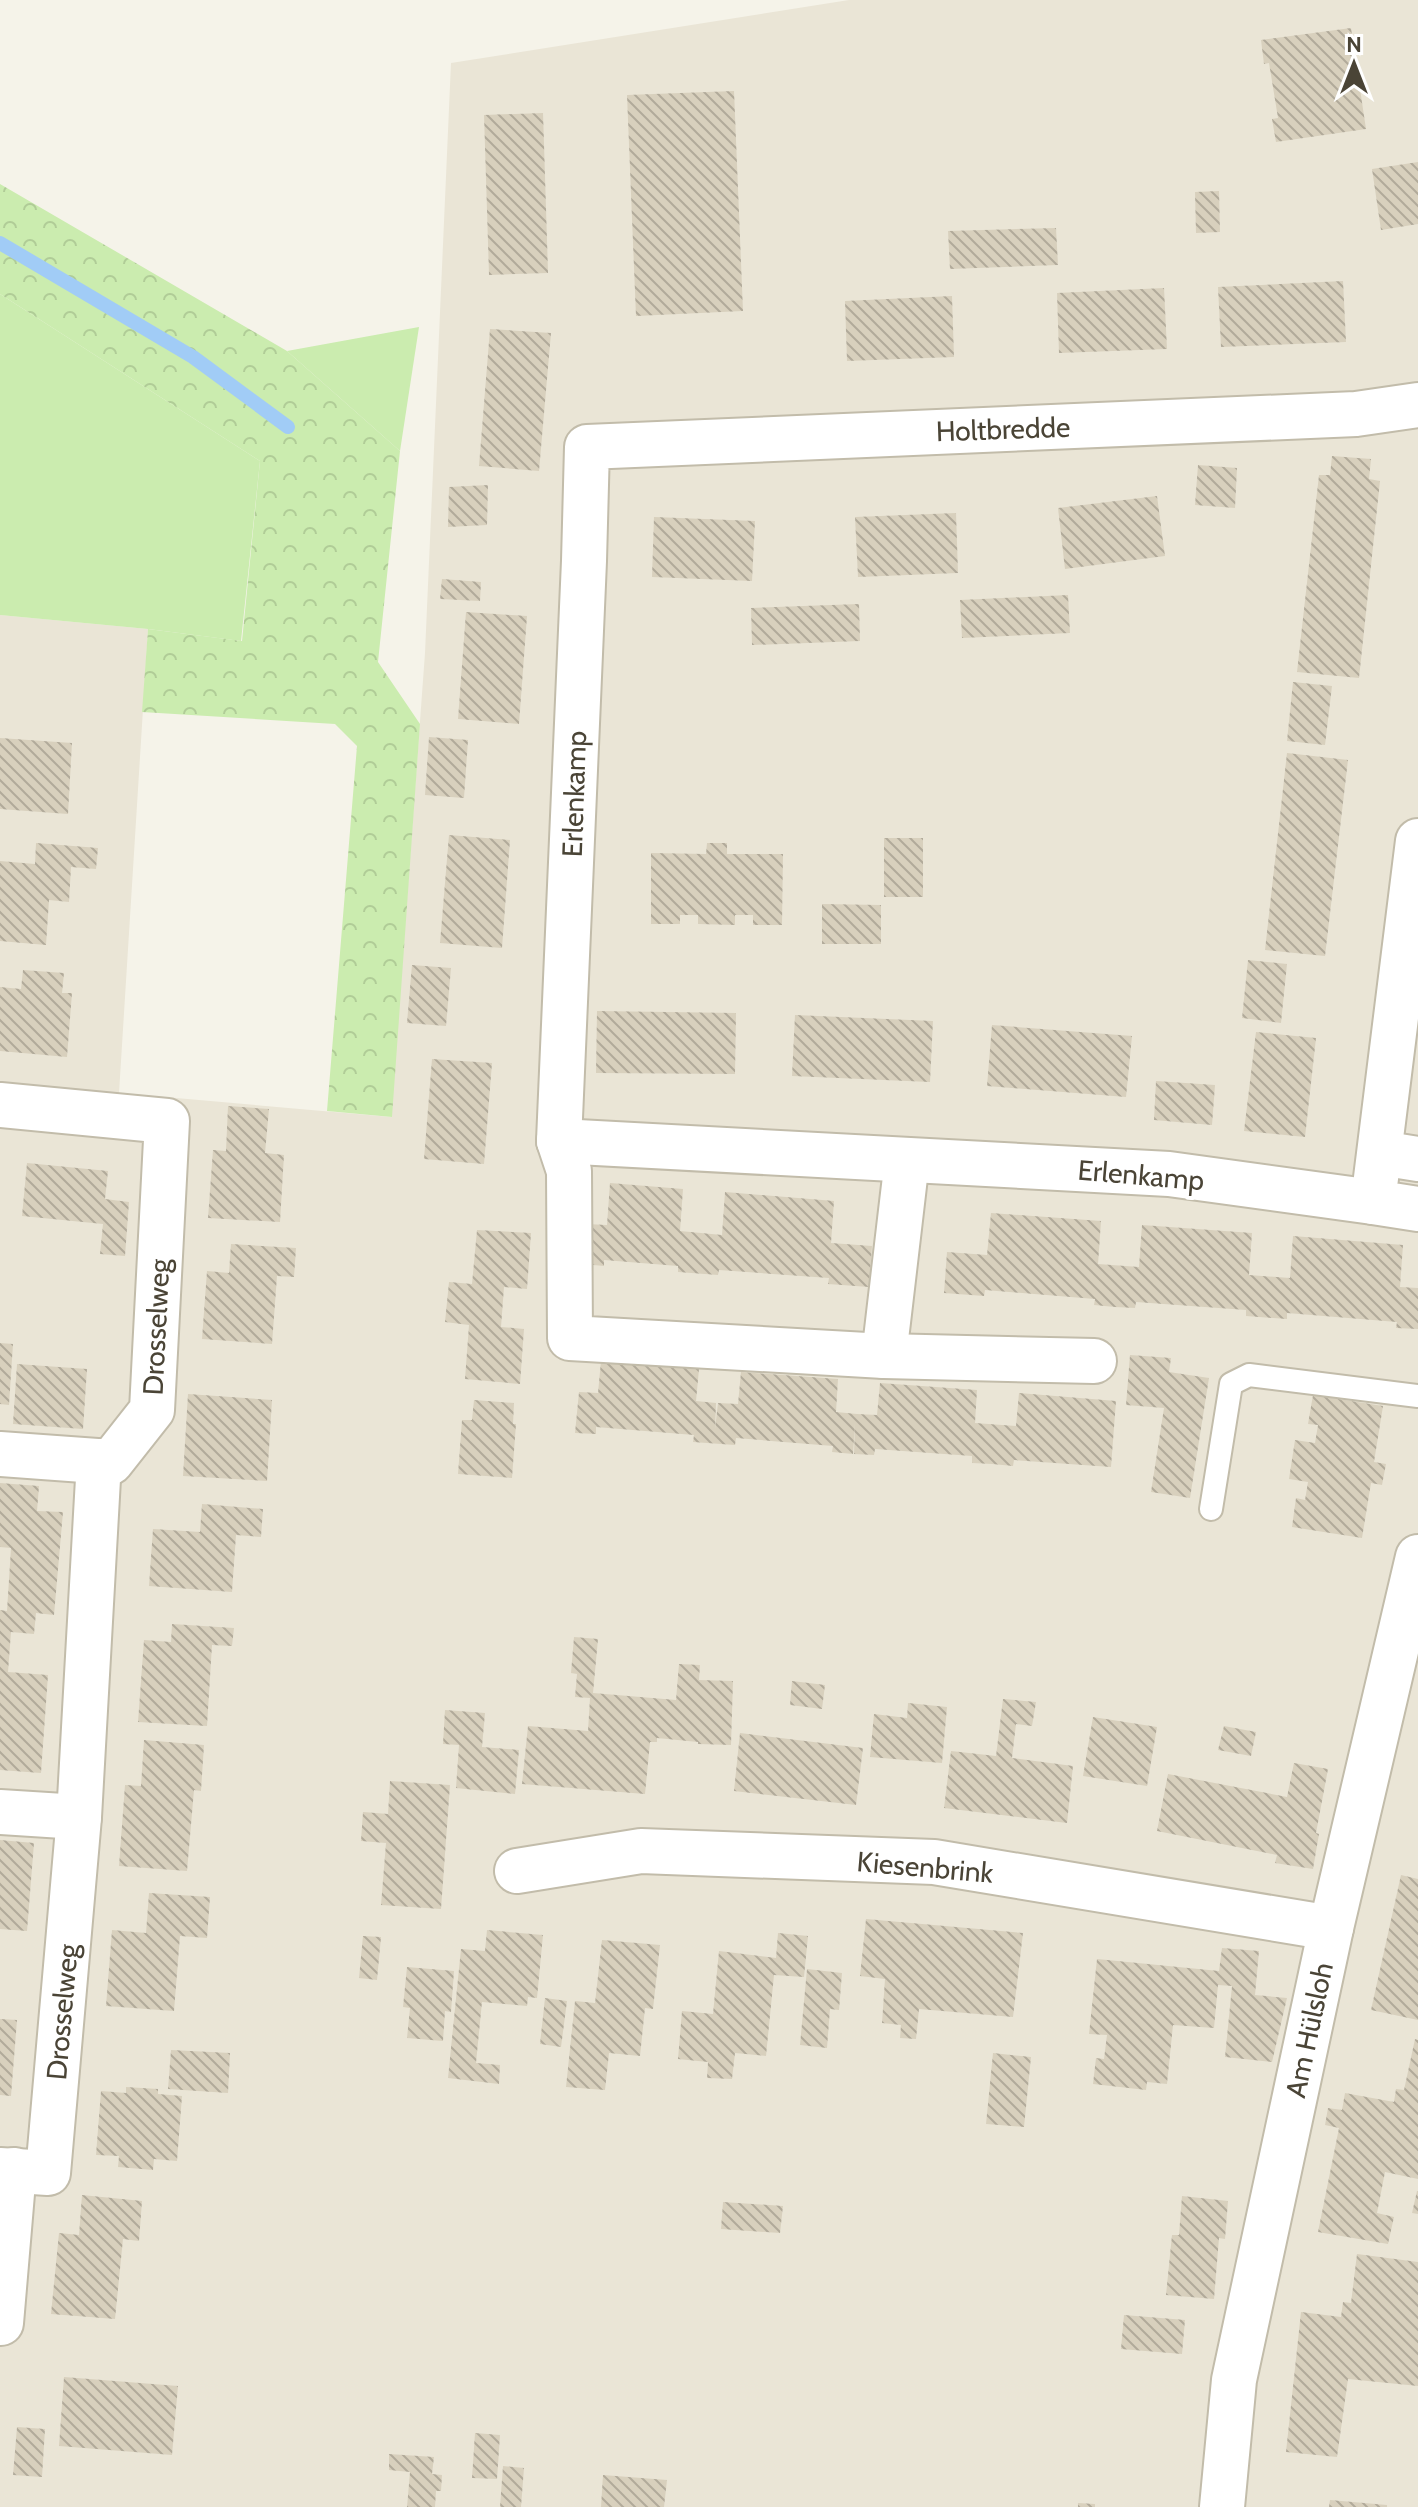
<svg xmlns="http://www.w3.org/2000/svg" width="1418" height="2507" font-family="Cabin,sans-serif">
<defs>
<pattern id="forest-crowns" width="20" height="18" patternUnits="userSpaceOnUse" patternTransform="scale(2)"><rect width="20" height="18" fill="#cbecaf"/><path d="M2 6a3 3 0 1 1 6 0M12 15a3 3 0 1 1 6 0" fill="none" stroke="#b0cc97"/></pattern>
<pattern id="building-back-hatch" width="6" height="6" patternUnits="userSpaceOnUse" patternTransform="scale(2)"><rect width="6" height="6" fill="#d8d0bd"/><path d="M-1 5l2 2M0 0l6 6M5-1l2 2" fill="none" stroke="#b1aa9a"/></pattern>
</defs>
<rect width="100%" height="100%" fill="#f5f3e9"/>
<path fill="#eae5d6" d="M849,0H1418V2507H0V615L148,629L119,1093L391,1117L425,653L451,63Z"/>
<g fill="#cbecaf">
<path d="M0,294L260,461L241,641L148,629L0,615Z"/>
<path d="M419,327L400,451L287,351Z"/>
</g>
<path fill="url(#forest-crowns)" d="M0,184L287,351L400,451L378,662L420,724L392,1117L327,1111L357,746L335,724L142,712L148,629L242,641L260,461L0,294Z"/>
<g fill="none" stroke-linecap="round" stroke-linejoin="round">
<path stroke="#a1ccf6" stroke-width="14" d="M0,243L193,357L288,427"/>
</g>
<g fill="url(#building-back-hatch)">
<path d="M1351,28L1357,68H1360L1363,88L1360,89L1366,129L1276,142L1272,119L1278,118L1269,63L1264,64L1261,40Z"/>
<path d="M734,91L743,311L636,316L627,95Z"/>
<path d="M543,113L548,273L489,275L484,115Z"/>
<path d="M1418,162V224L1381,230L1372,169Z"/>
<path d="M1219,191L1220,232L1196,233L1195,192Z"/>
<path d="M1056,228L1058,265L950,269L948,231Z"/>
<path d="M1343,281L1346,342L1221,347L1218,287Z"/>
<path d="M1164,288L1167,349L1059,353L1057,293Z"/>
<path d="M952,296L954,357L847,361L845,301Z"/>
<path d="M490,329L551,333L539,471L479,466Z"/>
<path d="M1332,456L1371,459L1369,479L1380,481L1359,678L1297,672L1319,475H1330Z"/>
<path d="M1198,465L1237,468L1235,508L1195,505Z"/>
<path d="M488,485L487,525L448,527L449,487Z"/>
<path d="M1157,496L1165,556L1065,569L1058,508Z"/>
<path d="M956,513L958,573L858,577L855,517Z"/>
<path d="M654,517L755,521L752,581L652,577Z"/>
<path d="M442,579L481,582L480,601L440,599Z"/>
<path d="M1068,595L1070,633L962,638L960,600Z"/>
<path d="M859,604L860,641L752,645L751,608Z"/>
<path d="M466,612L527,616L519,724L458,719Z"/>
<path d="M1293,682L1332,686L1325,745L1287,741Z"/>
<path d="M429,737L468,740L464,798L425,795Z"/>
<path d="M0,738L72,743L68,814L0,809Z"/>
<path d="M1287,753L1348,760L1325,956L1265,950Z"/>
<path d="M449,835L510,840L502,948L440,943Z"/>
<rect x="884" y="838" width="39" height="59"/>
<path d="M36,843L98,848L96,869L71,867L69,902L49,900L46,945L0,941V861L35,864Z"/>
<path d="M707,843H727V854H783L782,925H753V915H735V925L698,924V915H680V924H651V853L706,854Z"/>
<path d="M822,904L881,905V944H822Z"/>
<path d="M1248,960L1287,964L1281,1023L1242,1018Z"/>
<path d="M412,965L451,968L446,1026L407,1023Z"/>
<path d="M23,970L64,973L62,993H72L67,1057L0,1051V987L21,989Z"/>
<path d="M597,1011L736,1013L735,1074L596,1073Z"/>
<path d="M795,1015L933,1021L930,1082L792,1076Z"/>
<path d="M992,1025L1132,1036L1126,1097L987,1086Z"/>
<path d="M1256,1032L1316,1038L1305,1137L1244,1131Z"/>
<path d="M432,1059L492,1063L484,1164L424,1159Z"/>
<path d="M1156,1081L1215,1085L1212,1125L1154,1120Z"/>
<path d="M228,1106L269,1109L265,1153L284,1155L280,1222L208,1218L213,1150L226,1151Z"/>
<path d="M27,1163L108,1171L105,1199L129,1202L125,1256L100,1254L103,1224L22,1216Z"/>
<path d="M610,1183L683,1189L680,1231L722,1235L725,1192L834,1201L831,1243L872,1246L869,1287L828,1284L829,1278L719,1270L718,1275L678,1272V1266L604,1260V1266L583,1264L586,1224L607,1225Z"/>
<path d="M991,1213L1101,1221L1098,1264L1139,1267L1142,1225L1252,1233L1249,1275L1290,1278L1293,1236L1403,1245L1400,1287L1418,1288V1329L1396,1328L1397,1322L1287,1313V1319L1246,1316V1310L1136,1302L1135,1308L1115,1307L1094,1305L1095,1299L985,1290L984,1296L944,1293L947,1252L987,1255Z"/>
<path d="M477,1230L531,1233L527,1289L504,1287L501,1327L524,1329L520,1384L465,1379L469,1325L445,1322L449,1282L472,1284Z"/>
<path d="M231,1244L296,1248L294,1277L277,1276L272,1344L202,1339L207,1271L229,1273Z"/>
<path d="M0,1343L13,1344L9,1405L0,1404Z"/>
<path d="M1130,1355L1171,1358L1169,1372L1209,1378L1190,1498L1151,1492L1164,1408L1126,1405Z"/>
<path d="M601,1361L699,1369L696,1401L716,1403L715,1429L718,1403L738,1404L741,1372L838,1379L836,1412L857,1414L877,1415L880,1383L977,1390L975,1423L1016,1426L1019,1393L1116,1401L1111,1467L1014,1460L1013,1466L992,1464L972,1463V1456L875,1449L874,1455L854,1454L855,1423L853,1454L832,1452L833,1446L736,1438L735,1445L693,1442L694,1435L596,1427V1434L575,1433L579,1392L598,1393Z"/>
<path d="M17,1364L87,1369L83,1429L13,1424Z"/>
<path d="M188,1394L272,1400L267,1481L183,1476Z"/>
<path d="M1313,1395L1383,1406L1374,1462L1386,1464L1382,1485L1371,1483L1362,1538L1292,1527L1296,1498L1305,1500L1308,1482L1289,1479L1295,1440L1315,1443L1318,1425L1308,1424Z"/>
<path d="M474,1400L514,1403L513,1424H516L512,1478L458,1474L462,1420H472Z"/>
<path d="M0,1483L39,1486L37,1511L63,1512L54,1615L36,1613L34,1634L11,1632L8,1672L48,1675L41,1773L0,1770V1610L7,1611L11,1548L0,1547Z"/>
<path d="M202,1504L263,1509L261,1537L236,1535L232,1592L149,1586L153,1529L200,1532Z"/>
<path d="M172,1624L234,1628L232,1646L212,1645L207,1726L138,1722L144,1640L171,1642Z"/>
<path d="M574,1637L598,1639L593,1693L676,1700L679,1664L700,1665L699,1680L733,1681L731,1745L698,1744V1742L657,1738V1742H650L645,1794L522,1784L528,1726L588,1731L590,1698L575,1697L577,1674L571,1673Z"/>
<path d="M792,1681L825,1685L822,1709L790,1705Z"/>
<path d="M1003,1699L1036,1702L1032,1726L1016,1724L1012,1758L1073,1766L1067,1823L944,1808L951,1751L996,1756Z"/>
<path d="M908,1703L947,1707L942,1763L870,1757L874,1714L907,1718Z"/>
<path d="M445,1710L485,1713L482,1747L519,1750L515,1794L456,1788L459,1745L443,1744Z"/>
<path d="M1093,1717L1157,1727L1147,1786L1083,1776Z"/>
<path d="M1224,1726L1256,1732L1251,1756L1218,1750Z"/>
<path d="M740,1733L863,1748L856,1805L734,1791Z"/>
<path d="M144,1740L204,1745L201,1791L194,1790L187,1871L119,1866L125,1785L141,1786Z"/>
<path d="M1294,1763L1328,1769L1316,1833L1319,1834L1313,1869L1275,1863L1277,1855L1157,1831L1168,1774L1287,1797Z"/>
<path d="M390,1781L450,1785L441,1909L381,1905L386,1843L361,1841L363,1812L388,1814Z"/>
<path d="M0,1840L34,1843L27,1931L0,1929Z"/>
<path d="M1401,1875L1418,1879V2020L1371,2010Z"/>
<path d="M149,1893L210,1897L207,1938L180,1936L174,2011L106,2006L112,1930L146,1933Z"/>
<path d="M866,1919L1023,1933L1013,2017L919,2009L916,2039L900,2038L901,2025L882,2023L885,1979L860,1976Z"/>
<path d="M487,1930L543,1935L537,1998L528,1997L527,2006L482,2002L476,2063L500,2065L499,2084L448,2078L461,1949L485,1951Z"/>
<path d="M778,1933L808,1936L804,1977L774,1975L766,2056L735,2053L732,2079L707,2078L708,2062L678,2059L682,2011L713,2014L719,1951L776,1958Z"/>
<path d="M363,1936L381,1937L377,1980L359,1978Z"/>
<path d="M602,1940L660,1945L653,2009L645,2008L640,2056L609,2053L605,2090L566,2087L575,2001L595,2003Z"/>
<path d="M1222,1948L1259,1951L1255,1995L1287,1998L1272,2062L1225,2057L1232,1986L1218,1985L1214,2028L1173,2025L1167,2084L1147,2082L1146,2090L1093,2084L1096,2058L1104,2059L1107,2035L1089,2034L1097,1959L1219,1971Z"/>
<path d="M407,1967L454,1971L451,2012L445,2011L443,2041L407,2038L410,2008L403,2007Z"/>
<path d="M807,1969L842,1973L839,2010L830,2009L827,2048L800,2045Z"/>
<path d="M545,1998L567,2001L561,2047L540,2044Z"/>
<path d="M0,2019L17,2020L11,2096L0,2095Z"/>
<path d="M1415,2039L1418,2040V2179L1385,2172L1377,2213L1394,2217L1388,2244L1318,2232L1339,2128L1325,2125L1328,2108L1342,2110L1345,2093L1394,2102L1396,2089L1404,2090Z"/>
<path d="M171,2050L230,2053L228,2093L168,2089Z"/>
<path d="M993,2053L1031,2057L1024,2127L986,2124Z"/>
<path d="M126,2087L158,2089V2094L182,2096L177,2161L154,2159L153,2170L118,2167L119,2156L96,2155L101,2091L126,2093Z"/>
<path d="M1417,2191H1418V2214L1412,2213Z"/>
<path d="M82,2195L142,2201L139,2241L123,2239L115,2319L51,2314L59,2233L79,2235Z"/>
<path d="M1182,2196L1228,2201L1225,2239L1219,2238L1214,2299L1166,2295L1172,2235H1179Z"/>
<path d="M723,2202L783,2206L780,2233L721,2229Z"/>
<path d="M1357,2254L1418,2262V2386L1348,2379L1337,2457L1286,2452L1301,2312L1341,2317L1343,2302L1351,2303Z"/>
<path d="M1124,2315L1185,2320L1182,2354L1121,2349Z"/>
<path d="M64,2377L178,2386L172,2455L59,2446Z"/>
<path d="M17,2427L45,2429L42,2477L13,2475Z"/>
<path d="M475,2433L500,2435L497,2479L472,2478Z"/>
<path d="M389,2454L434,2457L432,2474L442,2475L441,2491H436L435,2507H407L410,2472L389,2470Z"/>
<path d="M503,2466L524,2468L521,2507H500Z"/>
<path d="M603,2475L667,2480L664,2507H601Z"/>
<path d="M1330,2500L1387,2505V2507H1329Z"/>
<path d="M1078,2503L1095,2504V2507H1078Z"/>
</g>
<g fill="none" stroke-linecap="round" stroke-linejoin="round">
<defs>
<path id="lane" d="M1211,1509L1231,1384L1249,1375L1418,1396"/>
<g id="street">
<path d="M1418,841L1373,1202L1418,1209"/>
<path d="M0,1105L167,1121L152,1410L111,1462L0,1454"/>
<path d="M559,1141L1169,1174L1373,1202"/>
<path d="M1380,1153L1418,1159"/>
<path d="M884,1356L907,1160"/>
<path d="M1094,1361L884,1356L570,1338L569,1171L559,1141L584,561L587,447L1356,414L1418,405"/>
<path d="M0,1812L79,1817"/>
<path d="M517,1871L641,1851L934,1862L1331,1928"/>
<path d="M0,2170L48,2173L79,1817L99,1461"/>
<path d="M1,2323L14,2170"/>
<path d="M1222,2507L1234,2380L1331,1928L1418,1557"/>
</g>
</defs>
<use href="#lane" stroke="#c2bcaa" stroke-width="26"/>
<use href="#street" stroke="#c2bcaa" stroke-width="48"/>
<use href="#lane" stroke="#fff" stroke-width="22"/>
<use href="#street" stroke="#fff" stroke-width="44"/>
</g>
<g text-anchor="middle" stroke-width="8" stroke-linejoin="round" paint-order="stroke">
<g font-size="28" fill="#4a4436" stroke="#fff">
<text transform="translate(1003 429) rotate(-2)" y="10">Holtbredde</text>
<text transform="translate(574 794) rotate(-88)" y="10">Erlenkamp</text>
<text transform="translate(1141 1175) rotate(5)" y="10">Erlenkamp</text>
<text transform="translate(156 1327) rotate(-87)" y="10">Drosselweg</text>
<text transform="translate(925 1867) rotate(5)" y="10">Kiesenbrink</text>
<text transform="translate(62 2012) rotate(-85)" y="10">Drosselweg</text>
<text transform="translate(1309 2030) rotate(-78)" y="10">Am Hülsloh</text>
</g>
</g>
<g transform="translate(1354 64)" stroke="#ffffff" stroke-width="6" paint-order="stroke">
<path d="M0-6L14 30L0 20L-14 30Z" fill="#4a4436"/>
<text y="-12" font-size="22" font-weight="bold" text-anchor="middle" fill="#4a4436">N</text>
</g>
</svg>
